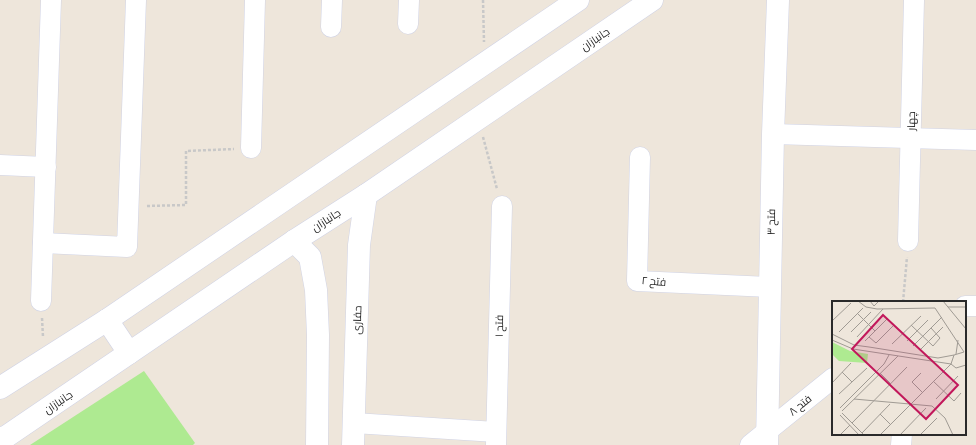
<svg xmlns="http://www.w3.org/2000/svg" width="976" height="445" font-family="Commissioner,Cairo,sans-serif">
<rect width="100%" height="100%" fill="#eee6db"/>
<path fill="#aeea91" d="M144,371L195,443L193,445H30Z"/>
<g fill="none" stroke-linecap="round" stroke-linejoin="round">
<defs>
<g id="street">
<path d="M408,24L409,0"/>
<path d="M331,27L332,0"/>
<path d="M773,134L976,140"/>
<path d="M251,148L255,0"/>
<path d="M640,157L637,281L770,287"/>
<path d="M0,165L46,167"/>
<path d="M908,241L914,0"/>
<path d="M43,243L127,247L136,0"/>
<path d="M41,301L51,0"/>
<path d="M965,306H976"/>
<path d="M354,423L496,432"/>
<path d="M496,445L502,206"/>
<path d="M750,445L833,378"/>
<path d="M901,445L902,434"/>
</g>
<g id="secondary">
<path d="M294,241L310,257L316,290L318,335L317,445"/>
<path d="M107,320L129,353"/>
<path d="M0,388L107,320L578,0"/>
<path d="M0,439L7,436L294,241L366,195L652,0"/>
<path d="M353,445L359,245L366,195"/>
<path d="M767,445L773,134L778,0"/>
</g>
</defs>
<use href="#street" stroke="#d0d3e5" stroke-width="21"/>
<use href="#secondary" stroke="#d0d3e5" stroke-width="23"/>
<g stroke="#c8c8c8" stroke-width="2.5" stroke-dasharray="3 2" stroke-linecap="butt">
<path d="M483,0L484,42"/>
<path d="M483,137L497,189"/>
<path d="M147,206L186,205V151L234,149"/>
<path d="M903,302L907,257"/>
<path d="M42,318L43,337"/>
</g>
<use href="#street" stroke="#fff" stroke-width="20"/>
<use href="#secondary" stroke="#fff" stroke-width="22"/>
</g>
<g text-anchor="middle" stroke-width="4" stroke-linejoin="round" paint-order="stroke">
<g font-size="11" fill="#2a2a2a" stroke="#fff">
<text transform="translate(595 39) rotate(-34)" y="4">جانبازان</text>
<text transform="translate(911 121) rotate(-89)" y="4">چهار</text>
<text transform="translate(326 220) rotate(-33)" y="4">جانبازان</text>
<text transform="translate(771 222) rotate(-89)" y="4">فتح ۳</text>
<text transform="translate(654 281) rotate(5)" y="4">فتح ۲</text>
<text transform="translate(357 320) rotate(-88)" y="4">حفاری</text>
<text transform="translate(499 326) rotate(-89)" y="4">فتح ۱</text>
<text transform="translate(58 402) rotate(-34)" y="4">جانبازان</text>
<text transform="translate(800 405) rotate(-39)" y="4">فتح ۸</text>
</g>
</g>
<g transform="translate(832 301)">
<rect width="134" height="134" fill="#eee6db"/>
<path d="M0,41L18,50L36,53L35,62L7,60L0,53Z" fill="#aeea91"/>
<path fill="none" stroke="#a09b94" stroke-width="1" d="M26,0L34,6L45,8L103,7L132,51M38,0L42,5L47,0M111,0L134,28M116,6H134M26,13L43,30M0,20L19,2M79,24L101,45L108,37L99,27M7,31L31,7M19,31L39,11M0,33L22,44L37,46L106,57L122,54M25,36L51,8M37,36L44,42L62,24M0,39L21,48L119,63M33,40L56,17M75,40L96,19M60,43L89,15M81,45L110,16M89,48L111,26M132,51L122,54L119,63L124,67L134,64M124,53L126,39M10,71L20,81M48,72L59,83M89,72L80,81L90,91M101,80L122,100L129,92M0,82L19,62M7,93L35,67M22,98L100,105L113,117L121,134M104,98L126,75M8,107L52,63L57,54M10,110L66,55M10,112L32,134M48,113L58,123M8,114L27,134M20,122L75,66M30,132L58,103M8,134L18,124M48,134L119,63M68,134L94,107M88,134L105,117"/>
<path fill="#c2185b" fill-opacity="0.15" stroke="#c2185b" stroke-width="2" d="M51,14L126,84L94,118L20,48Z"/>
<rect width="134" height="134" fill="none" stroke="#2a2a2a" stroke-width="2"/>
</g>
</svg>
